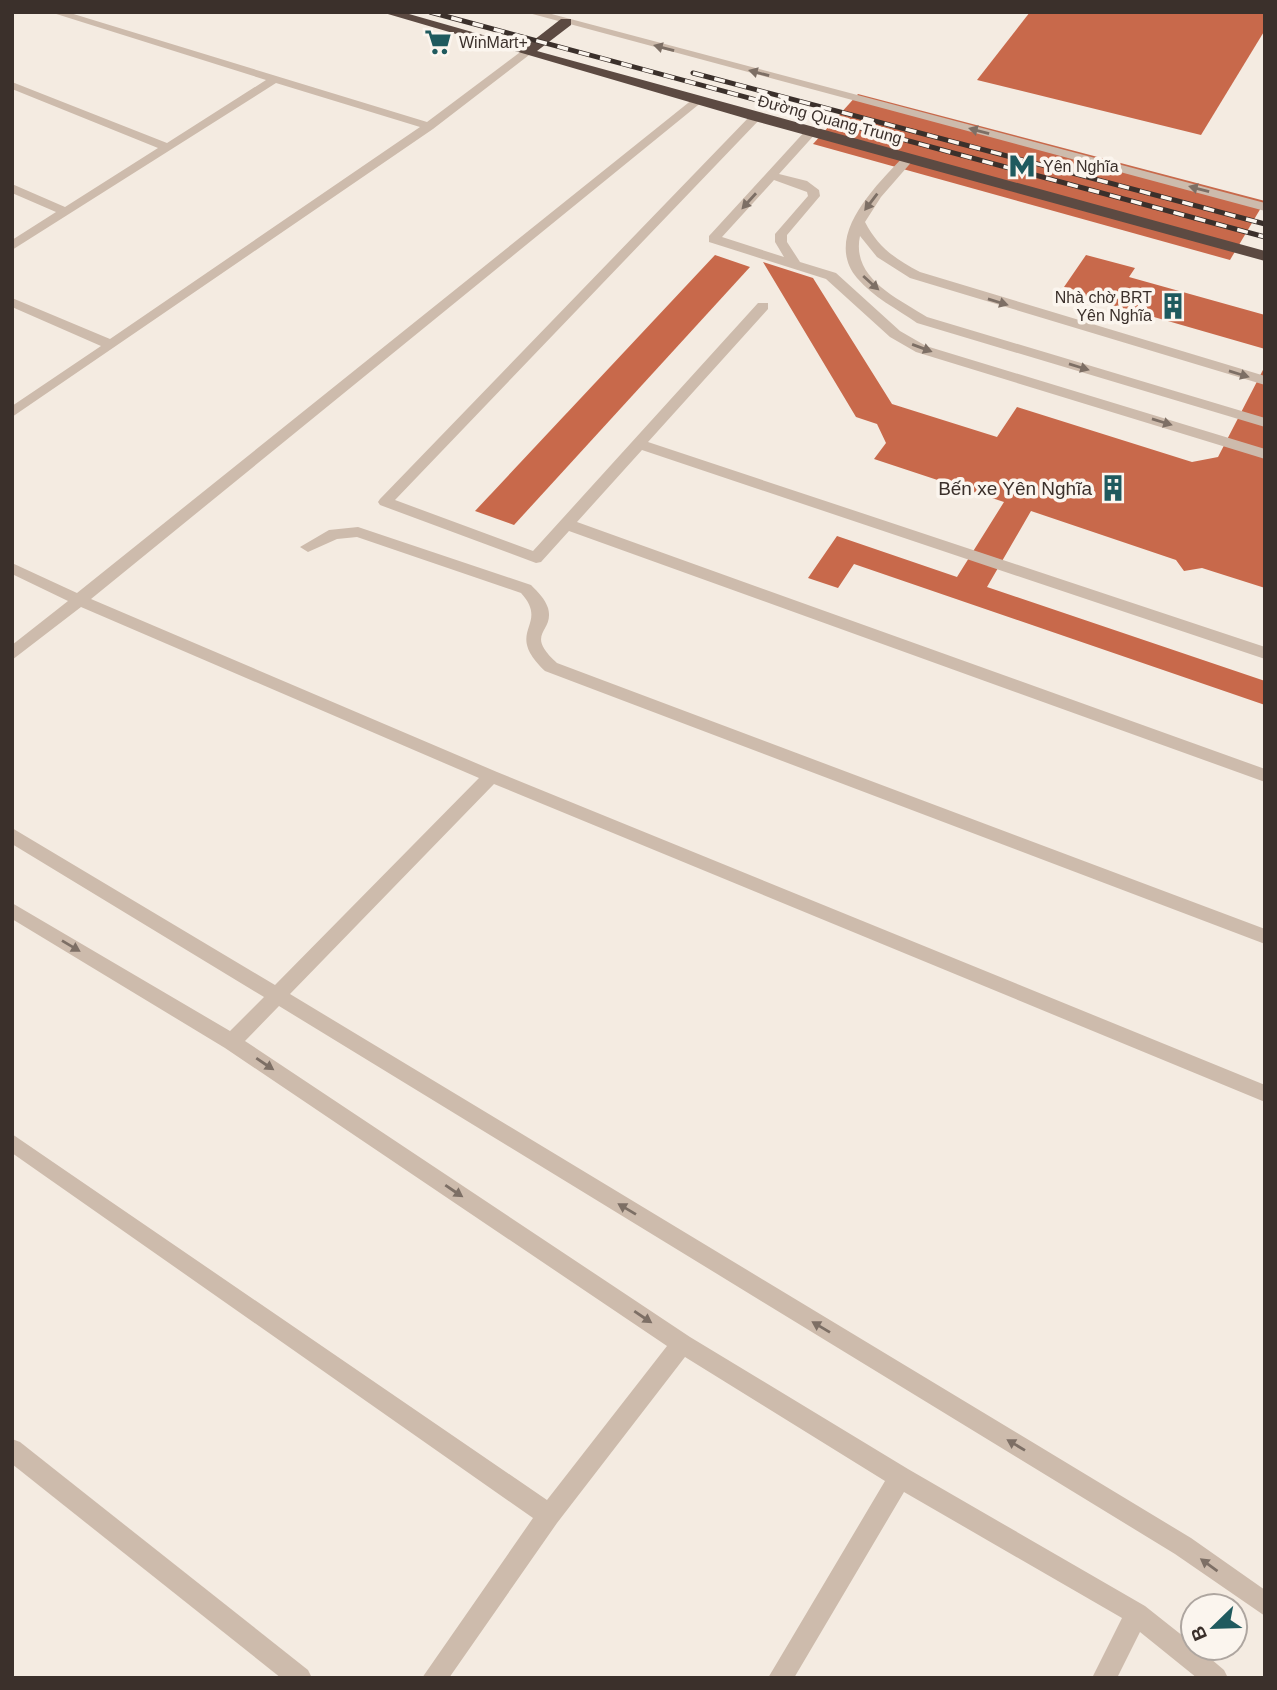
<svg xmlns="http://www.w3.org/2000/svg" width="1277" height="1690" font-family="Helvetica,sans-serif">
<rect width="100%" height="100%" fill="#f4ebe1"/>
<g fill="#c8694b">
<path d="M1030,12H1265V30L1201,135L977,80Z"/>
<path d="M858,94L1265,201L1230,260L813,144Z"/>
<path d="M715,255L750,267L514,525L475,511Z"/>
<path d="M1086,255L1135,268L1129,277L1265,315V349L1081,296L1083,292L1064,287Z"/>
<path d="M763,262L813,278L892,404L997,437L1017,407L1192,462L1218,457L1265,366V588L1202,568L1184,571L1176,560L1031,511L987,587L1265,681V705L854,564L838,588L808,578L837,536L957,577L1004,502L874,459L886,443L877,424L856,417Z"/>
</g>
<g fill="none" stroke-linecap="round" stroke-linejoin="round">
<g fill="#cdbbac" fill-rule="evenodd">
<path d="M50,12H67L427,122L523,50L533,52L433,129L12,417V406L101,346L12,307V298L110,339L420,127L276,83L12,250V240L56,212L12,193V184L65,207L158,148L12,89V82L167,143L266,80Z"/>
<path d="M525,12H544L1265,203V211Z"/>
<path d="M693,99L703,101L91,599L497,772L1265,1085V1102L494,784L290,994L1191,1538L1265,1590V1616L1175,1554L279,1006L245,1041L690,1337L908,1469L1145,1606L1193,1644V1648H1198L1224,1670L1228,1678H1197L1140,1632L1117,1678H1092L1122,1618L904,1492L794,1678H768L885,1481L685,1357L557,1523L449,1678H422L533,1518L12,1153V1134L547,1500L667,1346L225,1048L12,919V903L230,1031L264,997L12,844V828L275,985L479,778L81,607L12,660V645L68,601L12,574V563L77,593Z"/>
<path d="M752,114L762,117L395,500L533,551L758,303H768V309L648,442L1265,647V659L642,450L577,522L1265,769V782L569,531L541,562L536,563L380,505L378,502L380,499Z"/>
<path d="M811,128L817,132L779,174L807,181L819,190L820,196L787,235V242L800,262L836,273L900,331L926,346L1265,449V459L916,352L890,337L826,279L709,242V236L807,129ZM774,180L807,192L808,196L775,234V242L784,257L722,237Z"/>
<path d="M909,154L915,158L881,197L865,222C878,247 895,259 920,272L1265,376V385L910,278L877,257L860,236C851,278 897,298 927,317L1265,418V427L917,323C897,309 873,297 857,278C822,236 877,185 905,155Z"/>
<path d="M358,527L531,585C538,592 545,599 548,608C555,633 523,632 557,663L1265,929V944L545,671C502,630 551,626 521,593L357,537L337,539L308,552L300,547L329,530Z"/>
<path d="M12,1439L20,1442L308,1670L312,1678H281L12,1464Z"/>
</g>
<path fill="#5c4a42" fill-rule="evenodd" d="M381,12H402L525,47L561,19H571V25L537,51L1265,251V261L751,120Z"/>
<defs>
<g id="rail">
<path d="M430,12L1265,237"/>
<path d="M693,73L1265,224"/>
</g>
</defs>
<use href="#rail" stroke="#3b302b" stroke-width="5"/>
<use href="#rail" stroke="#fbf5ee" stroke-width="3.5" stroke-dasharray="11" stroke-linecap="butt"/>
</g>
<defs><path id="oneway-solid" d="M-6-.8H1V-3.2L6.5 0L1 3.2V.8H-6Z" transform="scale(1.75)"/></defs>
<g fill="#7d6f65">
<use href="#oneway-solid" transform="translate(664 48) rotate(-165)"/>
<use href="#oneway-solid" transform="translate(759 73) rotate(-165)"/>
<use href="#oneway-solid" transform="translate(979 131) rotate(-165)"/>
<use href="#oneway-solid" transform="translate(1199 189) rotate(-165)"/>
<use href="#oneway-solid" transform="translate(749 201) rotate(132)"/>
<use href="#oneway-solid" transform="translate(871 202) rotate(127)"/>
<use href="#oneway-solid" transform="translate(871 283) rotate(42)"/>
<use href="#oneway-solid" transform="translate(998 302) rotate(17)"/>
<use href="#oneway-solid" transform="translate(922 348) rotate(20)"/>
<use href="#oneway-solid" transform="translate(1079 367) rotate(17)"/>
<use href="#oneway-solid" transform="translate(1239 374) rotate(17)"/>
<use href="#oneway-solid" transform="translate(1162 422) rotate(17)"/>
<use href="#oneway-solid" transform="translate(71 946) rotate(31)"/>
<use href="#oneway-solid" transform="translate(265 1064) rotate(34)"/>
<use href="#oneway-solid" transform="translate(454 1191) rotate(34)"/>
<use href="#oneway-solid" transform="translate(627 1209) rotate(-149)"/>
<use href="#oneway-solid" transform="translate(643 1317) rotate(34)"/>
<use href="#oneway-solid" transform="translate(821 1327) rotate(-149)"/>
<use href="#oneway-solid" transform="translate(1016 1445) rotate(-149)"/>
<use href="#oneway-solid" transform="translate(1209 1565) rotate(-144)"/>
</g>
<defs>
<symbol id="supermarket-bare" viewBox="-9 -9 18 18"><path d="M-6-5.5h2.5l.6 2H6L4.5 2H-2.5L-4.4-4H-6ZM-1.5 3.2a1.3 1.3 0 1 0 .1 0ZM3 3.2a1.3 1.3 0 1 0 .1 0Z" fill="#1f5a5e" stroke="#fbf5ee" stroke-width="2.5" paint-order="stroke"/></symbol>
<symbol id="metro-bare" viewBox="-9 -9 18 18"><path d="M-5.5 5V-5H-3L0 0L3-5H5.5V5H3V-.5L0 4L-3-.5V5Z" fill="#1f5a5e" stroke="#fbf5ee" stroke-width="2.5" paint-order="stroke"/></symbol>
<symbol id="building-bare" viewBox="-9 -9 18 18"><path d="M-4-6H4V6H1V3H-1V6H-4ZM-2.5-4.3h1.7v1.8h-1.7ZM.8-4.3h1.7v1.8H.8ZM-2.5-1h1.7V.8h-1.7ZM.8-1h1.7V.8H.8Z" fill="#1f5a5e" stroke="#fbf5ee" stroke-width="2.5" paint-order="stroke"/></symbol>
</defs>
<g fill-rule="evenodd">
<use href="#supermarket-bare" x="419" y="23" width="38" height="38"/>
<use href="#metro-bare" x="1003" y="147" width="38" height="38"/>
<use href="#building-bare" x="1154" y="287" width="38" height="38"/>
<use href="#building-bare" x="1094" y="469" width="38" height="38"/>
</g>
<g text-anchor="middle" stroke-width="7" stroke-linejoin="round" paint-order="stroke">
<g font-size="16" fill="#3b302b" stroke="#fbf5ee" text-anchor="start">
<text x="459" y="48">WinMart+</text>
<text x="1043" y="172">Yên Nghĩa</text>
<text x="1152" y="303" text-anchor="end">Nhà chờ BRT<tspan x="1152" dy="18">Yên Nghĩa</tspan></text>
</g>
<g font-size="16" fill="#3b302b" stroke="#fbf5ee">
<text transform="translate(830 119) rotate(15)" y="6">Đường Quang Trung</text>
</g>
<g font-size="19" fill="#3b302b" stroke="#fbf5ee" text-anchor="end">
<text x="1092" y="495">Bến xe Yên Nghĩa</text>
</g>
</g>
<rect width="1277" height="1690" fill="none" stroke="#3b302b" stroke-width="28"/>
<g transform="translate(1214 1627) rotate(247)"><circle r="33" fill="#fbf5ee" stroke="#aea6a0" stroke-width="2"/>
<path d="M0-5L12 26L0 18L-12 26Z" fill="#1f5a5e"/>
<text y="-10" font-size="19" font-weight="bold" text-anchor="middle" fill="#3b302b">B</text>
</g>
</svg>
